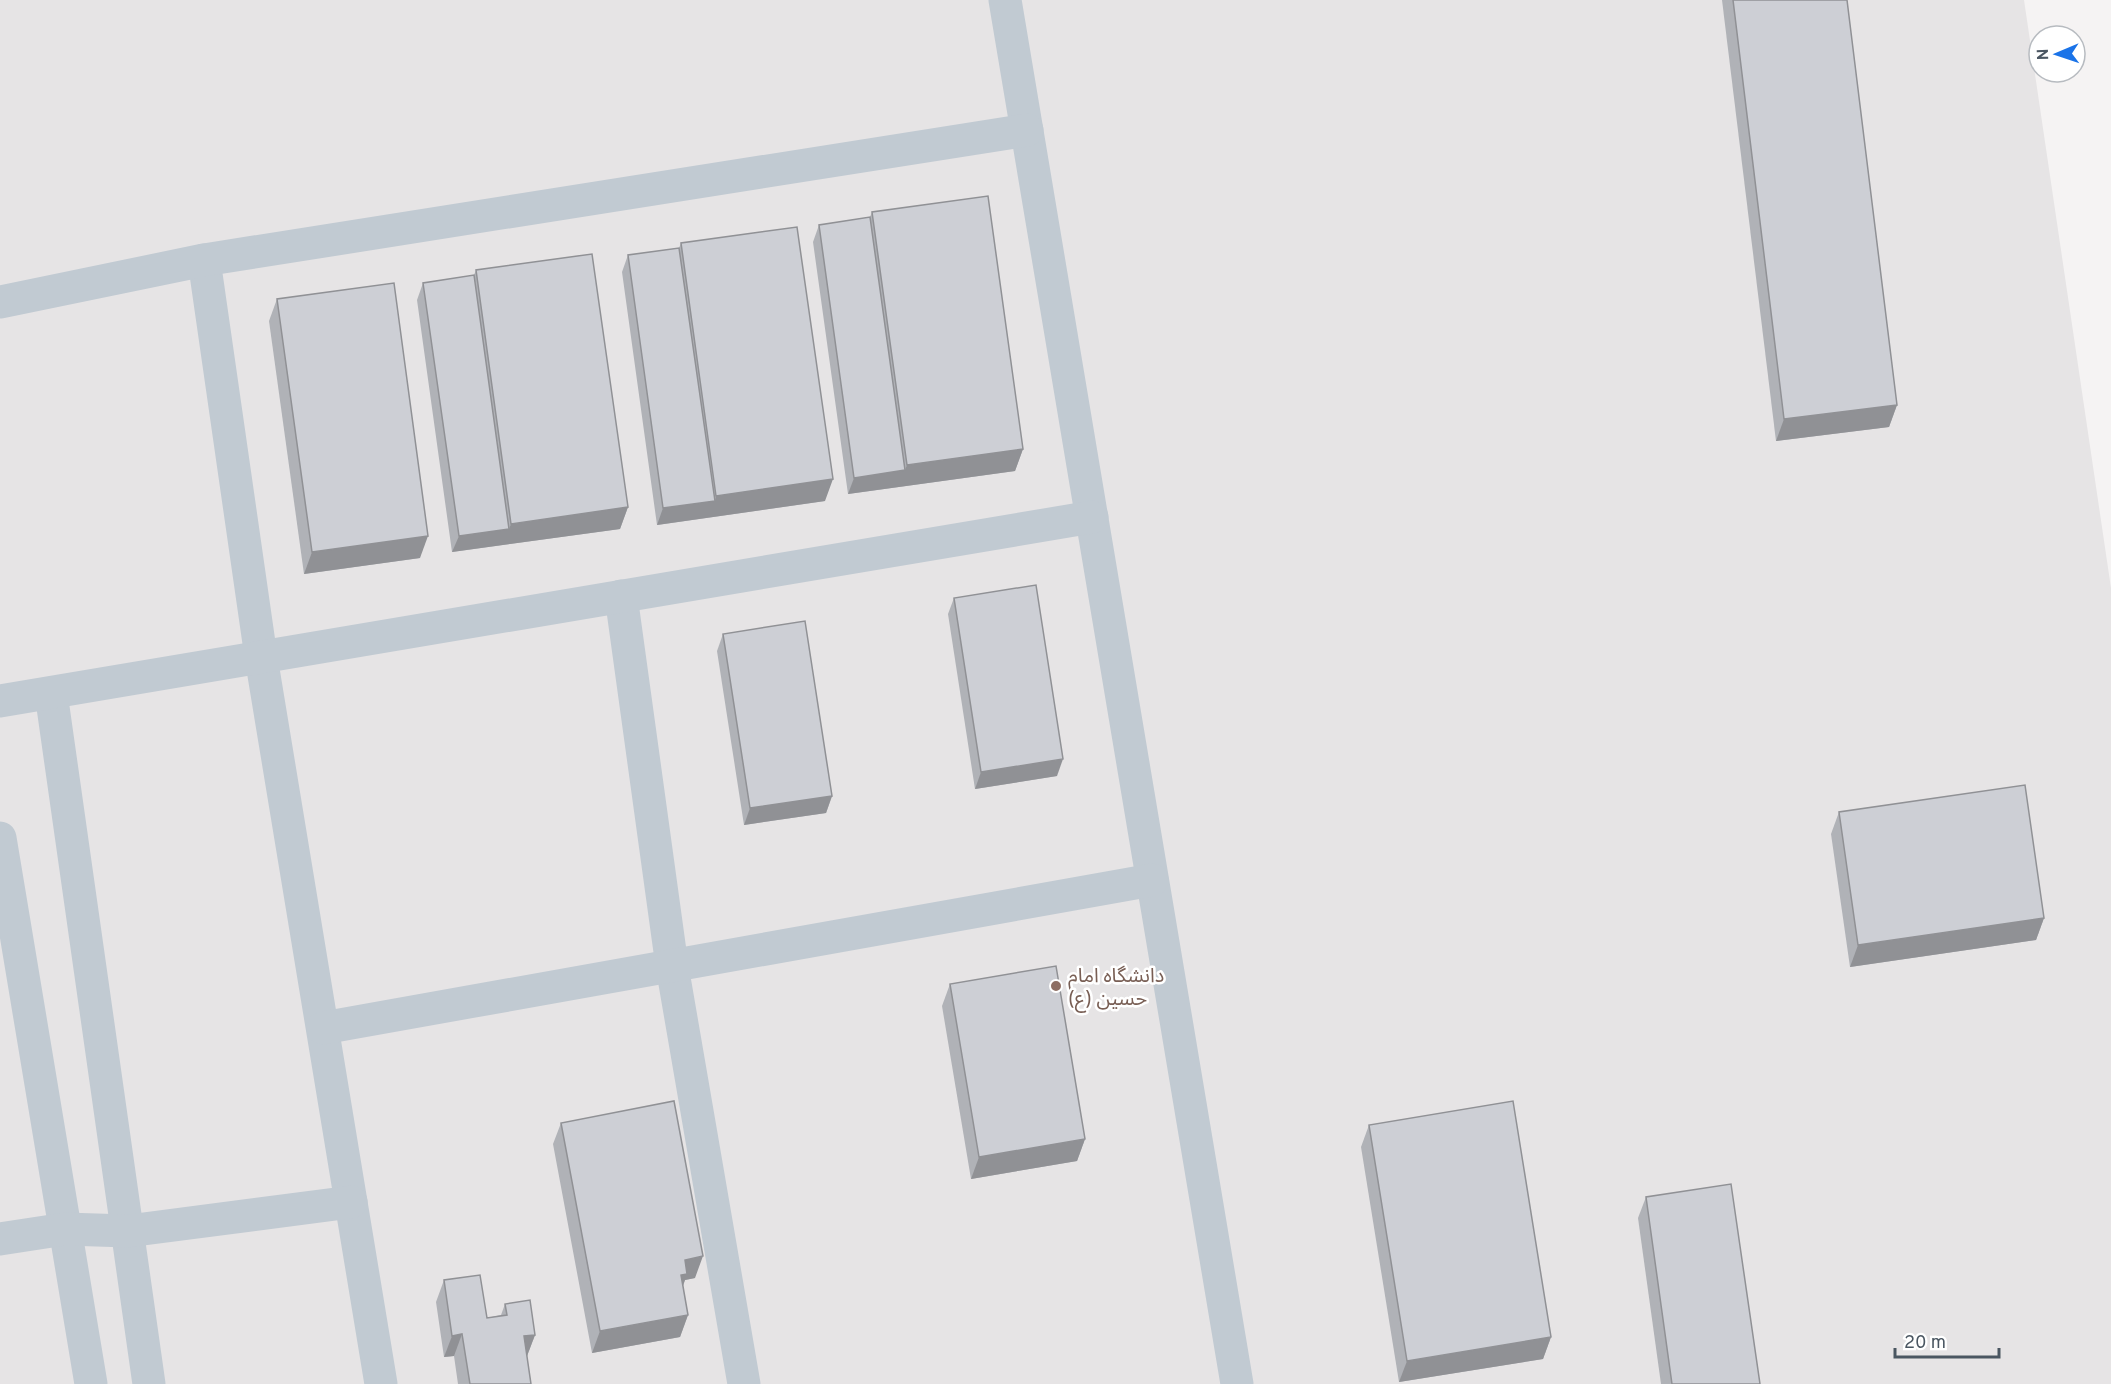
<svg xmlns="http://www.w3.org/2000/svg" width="2111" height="1384" font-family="Overpass,'Noto Sans Arabic',sans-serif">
<rect width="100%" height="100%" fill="#f5f3f3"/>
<path fill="#e6e4e5" d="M0,0H2024L2111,588V1384H0Z"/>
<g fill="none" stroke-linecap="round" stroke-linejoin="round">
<g stroke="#c1cad2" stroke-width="33">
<path d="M1005,0L1237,1384"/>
<path d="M204,260L261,657L381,1384"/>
<path d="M0,302L204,260L1027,130"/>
<path d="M621,596L672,966L744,1384"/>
<path d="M51,693L149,1384"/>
<path d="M0,701L1092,517"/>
<path d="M0,838L91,1384"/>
<path d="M323,1028L1152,880"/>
<path d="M0,1239L65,1229L128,1231L351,1202"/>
</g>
</g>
<g fill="#b0b2b7">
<path d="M1722,0H1847L1897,405L1889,427L1776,441Z"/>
<path d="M872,212L1023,449L1015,471L848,494L813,242L819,225L870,217Z"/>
<path d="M681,243L825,501L657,525L622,272L628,255L679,248Z"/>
<path d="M476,270L628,507L620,529L452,552L417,300L423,283L474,275Z"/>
<path d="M277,299L420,558L304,574L269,321Z"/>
<path d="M954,598L1057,776L975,789L948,614Z"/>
<path d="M723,634L832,796L826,813L744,825L717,651Z"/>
<path d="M1839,812L2044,918L2036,940L1850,967L1831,834Z"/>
<path d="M950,984L1085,1139L1077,1161L971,1179L942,1006Z"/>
<path d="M561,1123L695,1278L685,1280L683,1286L688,1315L680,1337L592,1353L553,1144Z"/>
<path d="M1369,1125L1551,1337L1543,1359L1399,1382L1361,1147Z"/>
<path d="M1646,1197L1760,1384H1661L1638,1218Z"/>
<path d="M444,1280L487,1318L501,1315L505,1304L535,1335L527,1356L531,1384H458L454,1356L444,1357L436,1302Z"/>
</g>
<g fill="#909195">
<path d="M1897,405L1889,427L1776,441L1784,419Z"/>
<path d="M1023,449L1015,471L848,494L854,478L905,470L907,465Z"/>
<path d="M833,479L825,501L657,525L663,508L715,501L716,496Z"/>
<path d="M628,507L620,529L452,552L459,536L509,529L511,524Z"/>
<path d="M428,536L420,558L304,574L312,552Z"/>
<path d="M1063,759L1057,776L975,789L981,772Z"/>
<path d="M832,796L826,813L744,825L750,808Z"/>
<path d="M2044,918L2036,940L1850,967L1858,945Z"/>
<path d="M1085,1139L1077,1161L971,1179L979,1157Z"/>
<path d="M703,1256L695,1278L685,1280L679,1296L673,1297L685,1260Z"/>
<path d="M688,1315L680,1337L592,1353L600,1331Z"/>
<path d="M462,1334L454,1356L444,1357L452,1336Z"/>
<path d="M535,1335L527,1356L524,1336Z"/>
<path d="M1551,1337L1543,1359L1399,1382L1407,1361Z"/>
</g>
<g fill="#cdcfd5" stroke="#909195" stroke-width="1.5">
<path d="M1733,0H1847L1897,405L1784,419Z"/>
<path d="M988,196L1023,449L907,465L872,212Z"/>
<path d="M870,217L905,470L854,478L819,225Z"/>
<path d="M797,227L833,479L716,496L681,243Z"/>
<path d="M679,248L715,501L663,508L628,255Z"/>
<path d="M592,254L628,507L511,524L476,270Z"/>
<path d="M474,275L509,529L459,536L423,283Z"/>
<path d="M394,283L428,536L312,552L277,299Z"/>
<path d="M1036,585L1063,759L981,772L954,598Z"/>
<path d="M805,621L832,796L750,808L723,634Z"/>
<path d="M2025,785L2044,918L1858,945L1839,812Z"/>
<path d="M1056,966L1085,1139L979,1157L950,984Z"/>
<path d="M674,1101L703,1256L685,1260L687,1274L681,1275L688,1315L600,1331L561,1123Z"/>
<path d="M1513,1101L1551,1337L1407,1361L1369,1125Z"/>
<path d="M1731,1184L1760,1384H1672L1646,1197Z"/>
<path d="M480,1275L487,1318L507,1315L505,1304L530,1300L535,1335L524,1336L531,1384H470L462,1334L452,1336L444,1280Z"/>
</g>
<circle fill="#8d6e63" stroke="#fff" stroke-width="2" cx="1056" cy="986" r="6"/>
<g text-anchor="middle" stroke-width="5" stroke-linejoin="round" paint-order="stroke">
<g font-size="20" fill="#785e54" stroke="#fff" text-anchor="start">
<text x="1068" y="982">دانشگاه امام<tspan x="1068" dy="23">حسین (ع)</tspan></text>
</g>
</g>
<g transform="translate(2057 54) rotate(268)"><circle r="28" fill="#ffffff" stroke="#b7bbc0" stroke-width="1.5"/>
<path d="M0-4.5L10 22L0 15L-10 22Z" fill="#1a73e8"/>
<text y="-9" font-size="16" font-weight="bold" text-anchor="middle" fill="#4a5661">N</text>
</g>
<path d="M1895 1348v9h104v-9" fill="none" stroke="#4a5661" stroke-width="3"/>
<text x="1904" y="1348" font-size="18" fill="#4a5661" stroke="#ffffff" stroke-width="4.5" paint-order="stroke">20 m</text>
</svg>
